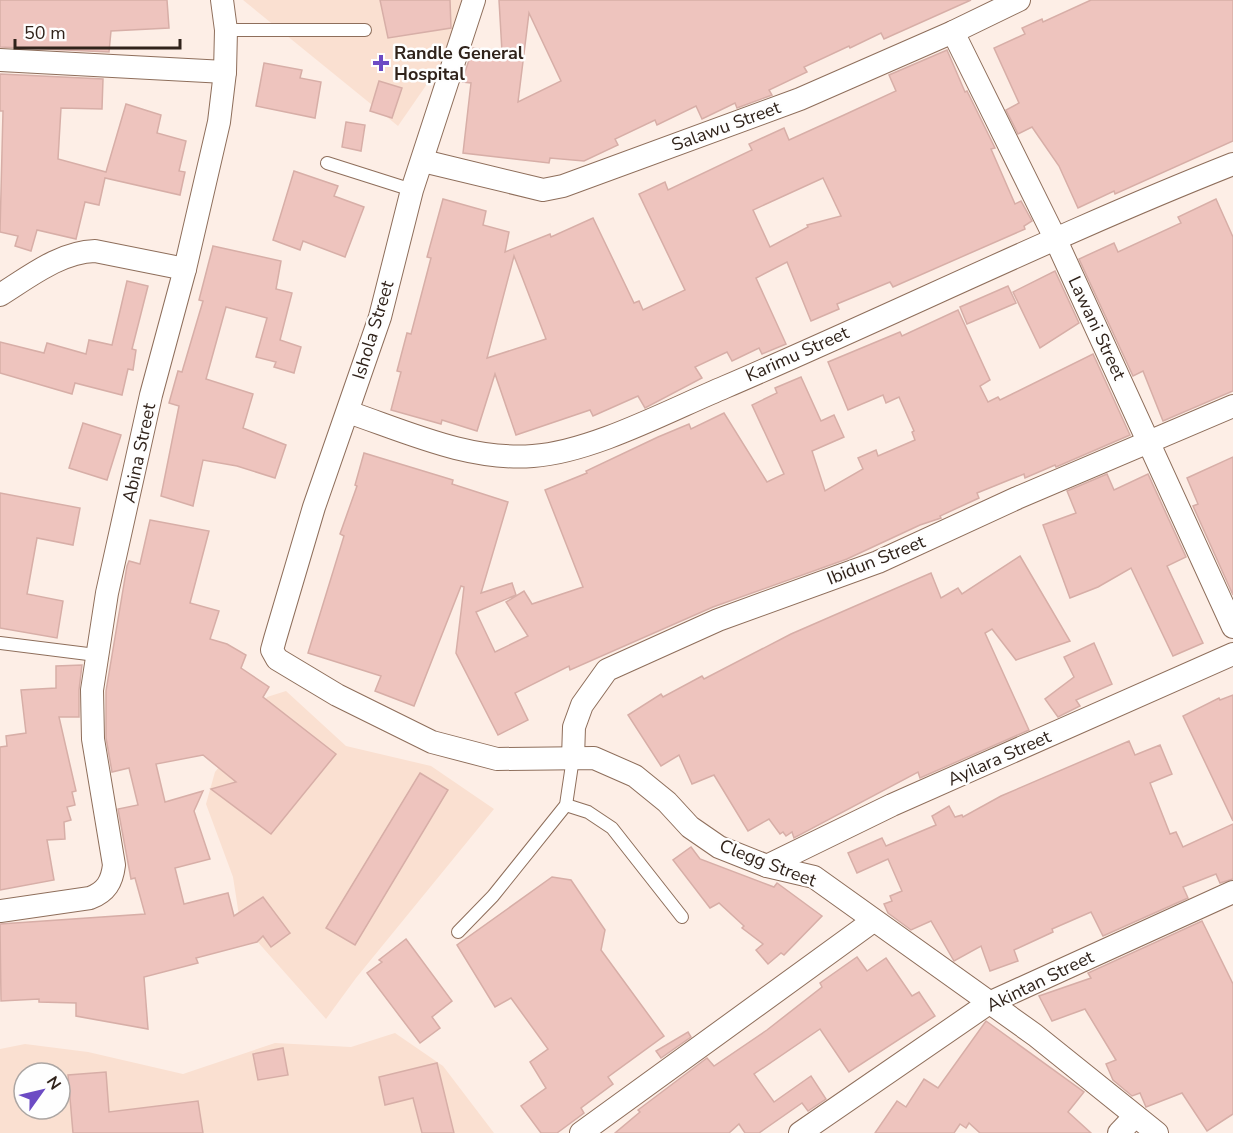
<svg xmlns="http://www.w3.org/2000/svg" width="1233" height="1133" font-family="'Nunito Sans',sans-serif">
<rect width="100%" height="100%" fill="#fdeee6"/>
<g fill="#fae0d1" fill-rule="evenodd">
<path d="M243,0H485L398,126Z"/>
<path d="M286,691L346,746L431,766L494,809L356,978L326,1019L240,922L233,877L206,804L215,772L247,732L267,697Z"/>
<path d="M395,1033L443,1066L494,1133H0V1049L25,1044L88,1052L183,1074L275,1043L351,1047ZM24,1073H60V1109H24Z"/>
</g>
<g fill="#eec4be" stroke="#d7aea7" stroke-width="1.5" fill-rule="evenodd">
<path d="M0,0H167L169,28L111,31L109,52L0,47Z"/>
<path d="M380,0H450L451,28L388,38Z"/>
<path d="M499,0H971L884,39L881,33L850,48L849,46L804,67L807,72L769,90L772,95L737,108L735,103L702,119L696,106L657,125L655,120L615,139L618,145L584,161L550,158L549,163L463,153L471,83L463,82L464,75L473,48L502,52ZM529,13L561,81L518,102Z"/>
<path d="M1091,0H1233V141L1115,194L1114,191L1078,208L1059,166L1032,127L1018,134L1006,110L1019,103L994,48L1025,34L1022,28L1042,19L1043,22Z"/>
<path d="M947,50L965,92L967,91L995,148L991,149L1015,204L1021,201L1032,221L1024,226L1025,229L893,287L890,282L837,304L839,309L811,321L787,262L756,278L786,344L762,354L759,348L732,361L727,352L695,367L702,378L645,408L638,396L593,416L590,410L516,435L495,374L477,431L442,420L441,424L391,410L401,372L397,371L407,333L411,334L431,258L427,257L443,199L486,211L483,225L509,232L505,252L550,234L551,237L593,218L634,303L639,301L643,310L685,290L639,194L665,182L668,190L752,150L749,144L784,128L789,140L844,115L896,91L889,75ZM823,178L841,216L807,225L808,227L770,247L753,210ZM514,256L546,339L487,358Z"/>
<path d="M264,63L302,70L300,78L321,82L315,118L256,106Z"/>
<path d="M0,74L103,79L102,109L61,108L58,159L106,172L126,104L161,115L157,133L186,141L179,171L185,172L180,195L105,178L99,205L85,202L76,239L37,230L31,251L15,246L18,236L0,232L3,111H0Z"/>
<path d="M379,81L402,88L392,118L370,111Z"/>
<path d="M346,122L365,125L361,151L342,147Z"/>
<path d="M294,171L338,186L334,196L364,207L345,257L303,241L300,250L273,240Z"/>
<path d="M1216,199L1233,237V391L1163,421L1143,371L1133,376L1079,259L1114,243L1118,252L1181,223L1178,217Z"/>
<path d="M213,246L281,261L276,289L292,293L280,340L301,347L294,373L274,367L276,362L256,357L267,318L226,307L206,379L253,394L243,428L286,445L275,478L237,466L203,460L193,506L161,496L179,406L169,403L178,371L182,372L203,301L199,300Z"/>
<path d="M1055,271L1079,323L1040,348L1013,292Z"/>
<path d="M127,281L148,286L132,349L136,350L133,370L128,369L122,395L75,383L72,394L0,373V342L44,353L47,343L86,354L89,340L112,345Z"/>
<path d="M1008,286L1016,303L967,324L960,307Z"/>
<path d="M958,310L990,380L980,386L988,402L998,397L1000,400L1093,354L1130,435L1056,467L1055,465L1025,478L1024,474L977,493L979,498L940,516L941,518L920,525L847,559L713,607L570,670L569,666L515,693L528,720L498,735L456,653L464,587L461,586L414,706L375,691L381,676L308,653L344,536L340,534L357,486L355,485L364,453L453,480L452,484L508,502L481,593L512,583L516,595L476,612L495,652L528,636L506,602L524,591L532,604L583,587L545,490L587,473L586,471L658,437L689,424L691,429L724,413L767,482L784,474L752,405L777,393L775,388L801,377L821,421L834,415L844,437L812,451L825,491L863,469L858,458L876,450L878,456L915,440L912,432L914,431L899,397L886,403L883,395L848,410L828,362L900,332L902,336Z"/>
<path d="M83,423L121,435L107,480L69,468Z"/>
<path d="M1233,457V595L1193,506L1198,504L1187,478Z"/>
<path d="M1107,474L1114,490L1148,474L1186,557L1167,566L1203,643L1173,656L1131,568L1098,587L1070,598L1043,525L1076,513L1067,491Z"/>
<path d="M0,493L80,508L73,545L37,538L27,594L63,601L57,638L0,628Z"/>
<path d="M150,520L209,531L190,603L219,611L210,639L227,644L246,655L241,668L269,687L263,697L336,754L271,834L211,789L236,782L203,755L156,764L165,802L203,791L194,811L210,859L175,868L184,904L228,893L234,916L263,897L290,933L271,947L263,936L257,942L196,958L198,963L144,977L148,1029L76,1016V1003L39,1002V999L1,1001L0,924L145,914L135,878L131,879L118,809L138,805L129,768L112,772L106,738V691L127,566L129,561L140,564Z"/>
<path d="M1020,556L1070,641L1016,660L992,629L985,633L1029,730L920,778L918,772L794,838L792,832L786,836L783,832L780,834L769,819L748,831L714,775L692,784L679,755L661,766L628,715L661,694L663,697L702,676L704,679L791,634L931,573L941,598L958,588L962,594Z"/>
<path d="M1094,643L1112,684L1076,700L1080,706L1058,717L1045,699L1074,677L1064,657Z"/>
<path d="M82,665L79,690V717H59L76,791L72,792L75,805L67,807L71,820L64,822L65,839L47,840L54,880L0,890V747L7,746L6,736L26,733L21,690L56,688V666Z"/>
<path d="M1233,695V821L1183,716L1219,698L1220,700Z"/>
<path d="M1129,741L1135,755L1160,745L1172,774L1150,783L1170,834L1176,832L1183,847L1233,824V879L1220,883L1216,874L1183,887L1188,898L1103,936L1091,912L1052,929L1053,932L1014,950L1018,961L990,971L981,946L954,961L931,921L911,930L888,913L884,904L892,901L890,896L902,891L888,859L857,873L848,853L882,838L886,846L936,825L932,816L949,806L955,817L962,815L963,817L1001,796Z"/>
<path d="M420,773L448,790L355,945L326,928Z"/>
<path d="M691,847L700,859L774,887L777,883L822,916L784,955L781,953L768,964L756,950L763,944L742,928L744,926L719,903L710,908L673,860Z"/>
<path d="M552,877L571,880L605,930L601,950L664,1036L608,1077L613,1084L581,1108L584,1113L557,1133H541L521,1106L546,1088L530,1062L548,1049L511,998L495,1007L457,945Z"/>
<path d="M1202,921L1233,984V1114L1207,1131L1182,1093L1146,1107L1140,1093L1132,1096L1113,1080L1106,1064L1116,1060L1085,1009L1052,1021L1039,996L1091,978L1088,973Z"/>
<path d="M406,939L452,1001L432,1017L440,1028L420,1043L367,973L382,962L379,960Z"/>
<path d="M857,957L867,971L886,958L912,996L919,992L935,1016L849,1072L820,1029L754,1074L774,1102L811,1076L826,1099L808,1111L802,1103L759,1133H745L739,1124L729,1133H615L640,1112L638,1110L707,1058L714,1066L767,1030L822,987L820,983Z"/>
<path d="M986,1021L1084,1092L1068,1112L1091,1133H980L969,1123L966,1128L960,1124L954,1133H875L897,1101L906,1107L924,1079L938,1088Z"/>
<path d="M688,1032L691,1037L661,1058L656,1051Z"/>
<path d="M283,1048L288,1075L258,1080L253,1054Z"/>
<path d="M437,1063L454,1133H422L413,1098L385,1105L379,1077Z"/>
<path d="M106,1072L109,1112L198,1101L203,1133H73L68,1075Z"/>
</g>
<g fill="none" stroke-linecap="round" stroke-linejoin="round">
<defs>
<g id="service">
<path d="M226,30H365"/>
<path d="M327,163L412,190"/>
<path d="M0,643L96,655"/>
<path d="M566,805L588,812L612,828L682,917"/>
<path d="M458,932L493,896L566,805L573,758"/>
</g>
<g id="minor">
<path d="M474,0L412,190L380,317L314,507L275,639L272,650L277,659L337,695L432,742L497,759L594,758L635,776L667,802L690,827L719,847L767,866L814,877L1035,1035L1157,1133"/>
<path d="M953,32L1055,238L1233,627"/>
<path d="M0,60L225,72"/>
<path d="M423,161L543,190L563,186L800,99L953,32L1019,0"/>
<path d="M0,295C29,277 60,252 95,251L185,269"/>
<path d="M348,412C407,432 469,461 533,456C592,452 670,410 725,387C895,314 1061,232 1233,164"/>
<path d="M573,758L574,727L582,705L607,670L718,620L878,562L1017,498L1233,406"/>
<path d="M767,866L892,805L1233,654"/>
<path d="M0,911L90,898C106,892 112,882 114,865L93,739L92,690L107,593L151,395L185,269L219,122L225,72L226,30L222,0"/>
<path d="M581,1133L873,921"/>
<path d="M800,1133L989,1003L1233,892"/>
<path d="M1119,1133L1135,1116"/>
</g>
</defs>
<use href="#service" stroke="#8e6e5b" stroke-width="14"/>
<use href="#minor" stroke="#8e6e5b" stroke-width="24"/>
<use href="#service" stroke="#fff" stroke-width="12"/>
<use href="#minor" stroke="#fff" stroke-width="22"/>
</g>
<path fill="#6c4bc4" stroke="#fefefe" stroke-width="2" d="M378 54h6v6h6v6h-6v6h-6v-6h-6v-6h6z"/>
<g text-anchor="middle" stroke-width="5" stroke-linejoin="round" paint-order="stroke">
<g font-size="18" font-weight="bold" fill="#30231b" stroke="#fefefe" text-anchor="start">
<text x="394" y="59">Randle General<tspan x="394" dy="21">Hospital</tspan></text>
</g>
<g font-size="18" fill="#30231b" stroke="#fefefe">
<text transform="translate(726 126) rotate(-20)" y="6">Salawu Street</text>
<text transform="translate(1097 328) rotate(65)" y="6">Lawani Street</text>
<text transform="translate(373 330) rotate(-73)" y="6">Ishola Street</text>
<text transform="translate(797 354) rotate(-24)" y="6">Karimu Street</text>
<text transform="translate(139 453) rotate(-78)" y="6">Abina Street</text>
<text transform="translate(876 560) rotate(-22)" y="6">Ibidun Street</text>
<text transform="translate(999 758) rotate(-24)" y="6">Ayilara Street</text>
<text transform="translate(768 863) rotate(21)" y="6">Clegg Street</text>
<text transform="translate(1040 981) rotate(-26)" y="6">Akintan Street</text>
</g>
</g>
<g transform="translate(42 1091) rotate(56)"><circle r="28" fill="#fefefe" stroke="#aca6a3" stroke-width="1.5"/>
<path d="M0-4.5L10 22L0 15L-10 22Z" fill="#6c4bc4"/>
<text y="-9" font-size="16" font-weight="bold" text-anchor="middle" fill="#30231b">N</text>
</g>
<path d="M15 39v9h165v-9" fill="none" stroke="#30231b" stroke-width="3"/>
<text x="24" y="39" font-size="18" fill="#30231b" stroke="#fefefe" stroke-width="4.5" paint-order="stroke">50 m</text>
</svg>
